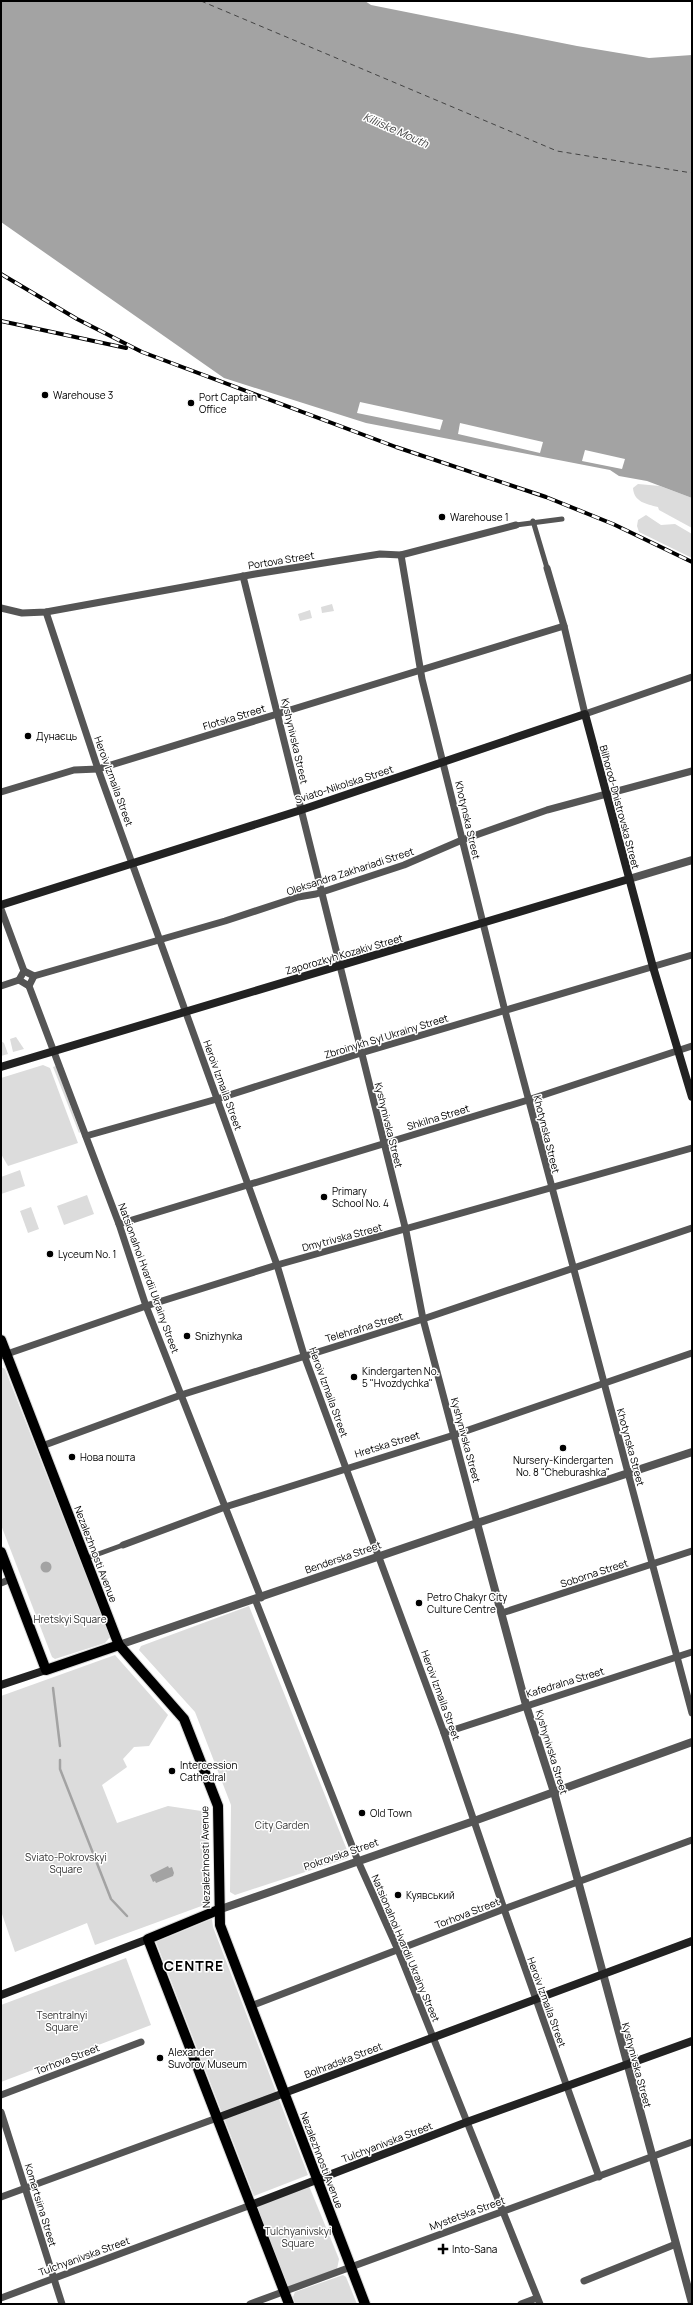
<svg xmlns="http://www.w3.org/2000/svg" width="693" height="2305" font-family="Manrope,sans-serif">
<rect width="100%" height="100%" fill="#fff"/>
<g fill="#dcdcdc">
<path d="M638,484L660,486L692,498V528L659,510L658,507C646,504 634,502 633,488Z"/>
<path d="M646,515L661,525L675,524L692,534V558L639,532L637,526L638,520Z"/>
<path d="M332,604L334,611L322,613L321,607Z"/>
<path d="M310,610L312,618L300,621L298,614Z"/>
<path d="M16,1037L24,1049L13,1052L10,1039Z"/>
<path d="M1,1041L4,1043L8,1054L1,1056Z"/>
<path d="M43,1065L50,1068L78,1143L8,1166L1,1154V1078Z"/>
<path d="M56,1066L80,1132L79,1133L53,1067Z"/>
<path d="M20,1170L25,1186L1,1194V1177Z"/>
<path d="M87,1195L94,1214L64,1225L57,1206Z"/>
<path d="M31,1207L39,1229L28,1233L20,1211Z"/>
<path d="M1,1367L5,1369L110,1637L105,1643L55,1659L52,1657L1,1525Z"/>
<path d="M249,1606L349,1855L348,1858L235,1895L230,1892L231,1805L195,1712L139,1650L141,1646Z"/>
<path d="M115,1655L168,1715L149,1746L134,1747L123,1759L127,1767L102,1785L117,1823L168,1806L208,1812L207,1904L95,1945L87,1923L15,1952L1,1911V1696Z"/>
<path d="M212,1919L213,1927L308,2175L254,2196L156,1942Z"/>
<path d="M126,1958L151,2025L1,2082V2005Z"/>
<path d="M309,2186L339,2259L337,2269L288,2287L284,2282L257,2208L262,2203Z"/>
<path d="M343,2275L346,2277L357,2304H295L293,2297L295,2292Z"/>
</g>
<g fill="#a3a3a3">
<path d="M1,1H365L371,5L577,46L649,58L692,55V498L647,481L619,476L610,470L366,423L224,378L1,222Z"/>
<circle cx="46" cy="1567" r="5.5"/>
<path d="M168,1866L169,1868L172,1867L174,1873L173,1876L156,1883L155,1881L153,1882L150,1875Z"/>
</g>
<g fill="#fff">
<path d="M360,402L443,420L440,430L357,413Z"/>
<path d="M460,423L543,442L540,453L458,434Z"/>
<path d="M585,450L625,459L622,469L582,461Z"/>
</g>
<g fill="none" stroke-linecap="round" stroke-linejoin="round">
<g stroke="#a3a3a3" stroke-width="2.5">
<path d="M53,1688L60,1746"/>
<path d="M60,1760V1769L111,1899L127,1916"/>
</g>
<path stroke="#444" stroke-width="1" stroke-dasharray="5 4" stroke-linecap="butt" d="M201,1L557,151L692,173"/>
<defs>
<g id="primary">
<path d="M1,1340L115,1635L119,1645L184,1719L218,1806L220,1925L365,2304"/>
<path d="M1,1552L46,1670L119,1645"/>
<path d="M218,1910L148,1939L289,2304"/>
</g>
</defs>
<use href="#primary" stroke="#dbdbdb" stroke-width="12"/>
<g stroke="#555" stroke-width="5">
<path d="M533,521L547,568"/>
<path d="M516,525L562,519"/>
<path d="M90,1557L123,1545"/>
</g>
<g stroke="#555" stroke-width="7">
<path d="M401,555L422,679L505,1011L692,1713"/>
<path d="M547,568L564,626L585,714L692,677"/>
<path d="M243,576L406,1231L423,1319L477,1523"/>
<path d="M1,608L22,613L46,612L255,574L380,554L401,555L516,525"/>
<path d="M46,612L98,769L277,1265L304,1355L444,1733L504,1909L599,2177"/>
<path d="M1,792L74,770L98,769L564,626"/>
<path d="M1,909L24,971"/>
<path d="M24,971L34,976L29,986L19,980Z"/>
<path d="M34,976L225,921L298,897L316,894L404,865L462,840L547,810L692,771"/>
<path d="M1,986L19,980"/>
<path d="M29,986L119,1224L146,1306L261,1598"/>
<path d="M86,1136L217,1099L361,1053L692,955"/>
<path d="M119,1224L528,1100L692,1046"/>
<path d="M1,1356L146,1306L277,1265L692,1148"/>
<path d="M42,1446L181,1395L423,1319L692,1228"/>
<path d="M123,1545L225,1507L454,1435L692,1353"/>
<path d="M1,1583L11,1579"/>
<path d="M255,1599L358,1861L398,1950L540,2304"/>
<path d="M502,1613L692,1551"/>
<path d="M444,1733L692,1652"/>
<path d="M251,2006L504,1909L692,1840"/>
<path d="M1,2095L141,2042"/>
<path d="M1,2112L62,2304"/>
<path d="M1,2197L217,2118"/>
<path d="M584,2281L676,2244"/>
<path d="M1,2298L251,2205"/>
<path d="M250,2304L692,2142"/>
<path d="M521,2304L537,2298"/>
</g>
<g stroke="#555" stroke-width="8">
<path d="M629,879L692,860"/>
<path d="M477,1523L526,1705L554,1792L692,2303"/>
<path d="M119,1645L477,1523L692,1452"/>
<path d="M218,1910L474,1821L692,1742"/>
</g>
<g stroke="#222" stroke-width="8">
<path d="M1,905L301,810L585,714L653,967L692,1097"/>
<path d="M1,1067L629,879"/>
<path d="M1,1685L46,1670"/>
<path d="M1,1995L148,1939"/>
<path d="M217,2118L692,1941"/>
<path d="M251,2205L467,2122L692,2041"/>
</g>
<use href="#primary" stroke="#000" stroke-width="10"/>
<defs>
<g id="rail">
<path d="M1,274L77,319L142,352L396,447L546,497L613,524L692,562"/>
<path d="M1,321L126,348"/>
</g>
</defs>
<use href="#rail" stroke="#000" stroke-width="4"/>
<use href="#rail" stroke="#fff" stroke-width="2.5" stroke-dasharray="8" stroke-linecap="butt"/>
</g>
<g fill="#000" stroke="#fff" stroke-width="1.5">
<circle cx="45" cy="395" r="4"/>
<circle cx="191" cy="403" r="4"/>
<circle cx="442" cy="517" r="4"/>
<circle cx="28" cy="736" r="4"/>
<circle cx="324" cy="1197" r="4"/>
<circle cx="50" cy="1254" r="4"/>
<circle cx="187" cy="1336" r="4"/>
<circle cx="354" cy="1377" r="4"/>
<circle cx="563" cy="1448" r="4"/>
<circle cx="72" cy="1457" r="4"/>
<circle cx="419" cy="1603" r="4"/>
<circle cx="172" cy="1771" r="4"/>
<circle cx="362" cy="1813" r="4"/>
<circle cx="398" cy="1895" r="4"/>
<circle cx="160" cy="2058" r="4"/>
<path d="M441 2243h4v4h4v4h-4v4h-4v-4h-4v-4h4z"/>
</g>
<g text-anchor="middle" stroke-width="3" stroke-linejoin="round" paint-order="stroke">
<g font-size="10" fill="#000" stroke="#fff" text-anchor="start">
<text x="53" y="399">Warehouse 3</text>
<text x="199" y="401">Port Captain<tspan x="199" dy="12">Office</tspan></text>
<text x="450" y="521">Warehouse 1</text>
<text x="36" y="740">Дунаєць</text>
<text x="332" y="1195">Primary<tspan x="332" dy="12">School No. 4</tspan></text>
<text x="58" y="1258">Lyceum No. 1</text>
<text x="195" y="1340">Snizhynka</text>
<text x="362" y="1375">Kindergarten No.<tspan x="362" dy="12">5 "Hvozdychka"</tspan></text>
<text x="80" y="1461">Нова пошта</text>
<text x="563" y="1464" text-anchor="middle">Nursery-Kindergarten<tspan x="563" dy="12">No. 8 "Cheburashka"</tspan></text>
<text x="427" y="1601">Petro Chakyr City<tspan x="427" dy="12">Culture Centre</tspan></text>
<text x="180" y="1769">Intercession<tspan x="180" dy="12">Cathedral</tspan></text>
<text x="370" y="1817">Old Town</text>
<text x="406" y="1899">Куявський</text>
<text x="168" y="2056">Alexander<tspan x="168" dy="12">Suvorov Museum</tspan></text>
<text x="452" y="2253">Into-Sana</text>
</g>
<g font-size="10" fill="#000" stroke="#fff">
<text transform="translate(281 560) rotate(-9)" y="4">Portova Street</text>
<text transform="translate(234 717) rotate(-17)" y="4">Flotska Street</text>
<text transform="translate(295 741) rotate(77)" y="4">Kyshynivska Street</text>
<text transform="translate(114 781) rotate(70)" y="4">Heroiv Izmaila Street</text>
<text transform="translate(344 784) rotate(-18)" y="4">Sviato-Nikolska Street</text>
<text transform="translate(620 807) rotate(75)" y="4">Bilhorod-Dnistrovska Street</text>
<text transform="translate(468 820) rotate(77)" y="4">Khotynska Street</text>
<text transform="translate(350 871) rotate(-18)" y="4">Oleksandra Zakhariadi Street</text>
<text transform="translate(344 954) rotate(-16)" y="4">Zaporozkyh Kozakiv Street</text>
<text transform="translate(386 1036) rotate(-17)" y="4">Zbroinykh Syl Ukrainy Street</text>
<text transform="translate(223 1085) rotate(70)" y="4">Heroiv Izmaila Street</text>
<text transform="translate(438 1117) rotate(-17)" y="4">Shkilna Street</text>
<text transform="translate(389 1125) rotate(76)" y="4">Kyshynivska Street</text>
<text transform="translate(547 1134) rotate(76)" y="4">Khotynska Street</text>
<text transform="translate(342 1237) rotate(-15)" y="4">Dmytrivska Street</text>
<text transform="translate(149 1278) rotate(70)" y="4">Natsionalnoi Hvardii Ukrainy Street</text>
<text transform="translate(364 1327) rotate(-17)" y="4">Telehrafna Street</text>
<text transform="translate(329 1392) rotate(70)" y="4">Heroiv Izmaila Street</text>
<text transform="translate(466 1440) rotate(75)" y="4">Kyshynivska Street</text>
<text transform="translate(387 1444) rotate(-17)" y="4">Hretska Street</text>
<text transform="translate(631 1447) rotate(75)" y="4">Khotynska Street</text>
<text transform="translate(96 1554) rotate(69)" y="4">Nezalezhnosti Avenue</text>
<text transform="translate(343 1557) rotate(-19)" y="4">Benderska Street</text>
<text transform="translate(594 1573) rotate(-18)" y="4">Soborna Street</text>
<text transform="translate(565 1682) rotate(-17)" y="4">Kafedralna Street</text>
<text transform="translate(441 1695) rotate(70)" y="4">Heroiv Izmaila Street</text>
<text transform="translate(552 1752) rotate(73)" y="4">Kyshynivska Street</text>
<text transform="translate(341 1854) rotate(-19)" y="4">Pokrovska Street</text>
<text transform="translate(205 1857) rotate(-91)" y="4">Nezalezhnosti Avenue</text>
<text transform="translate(467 1913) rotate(-21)" y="4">Torhova Street</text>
<text transform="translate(406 1948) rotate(67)" y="4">Natsionalnoi Hvardii Ukrainy Street</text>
<text transform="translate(547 2002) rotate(70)" y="4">Heroiv Izmaila Street</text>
<text transform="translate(67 2059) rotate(-21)" y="4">Torhova Street</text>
<text transform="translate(343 2060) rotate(-21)" y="4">Bolhradska Street</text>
<text transform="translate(637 2065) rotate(75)" y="4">Kyshynivska Street</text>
<text transform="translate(387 2142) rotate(-21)" y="4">Tulchyanivska Street</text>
<text transform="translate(322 2160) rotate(69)" y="4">Nezalezhnosti Avenue</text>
<text transform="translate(41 2205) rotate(73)" y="4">Komertsiina Street</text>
<text transform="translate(467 2213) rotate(-20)" y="4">Mystetska Street</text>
<text transform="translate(84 2256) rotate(-20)" y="4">Tulchyanivska Street</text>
</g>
<g font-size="10" fill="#333" stroke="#fff">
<text x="70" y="1623">Hretskyi Square</text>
<text x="282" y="1829">City Garden</text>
<text x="66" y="1861">Sviato-Pokrovskyi<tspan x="66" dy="12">Square</tspan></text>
<text x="62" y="2019">Tsentralnyi<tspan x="62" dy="12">Square</tspan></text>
<text x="298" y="2235">Tulchyanivskyi<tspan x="298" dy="12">Square</tspan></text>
</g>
<g font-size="11" font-style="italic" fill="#444" stroke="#fff">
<text transform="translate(396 130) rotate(24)" y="4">Kiliiske Mouth</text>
</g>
<g font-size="14" font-weight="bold" letter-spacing="1" fill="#000" stroke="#fff">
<text x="194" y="1971">CENTRE</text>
</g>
</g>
<rect width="693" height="2305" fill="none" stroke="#000000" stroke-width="4"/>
</svg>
